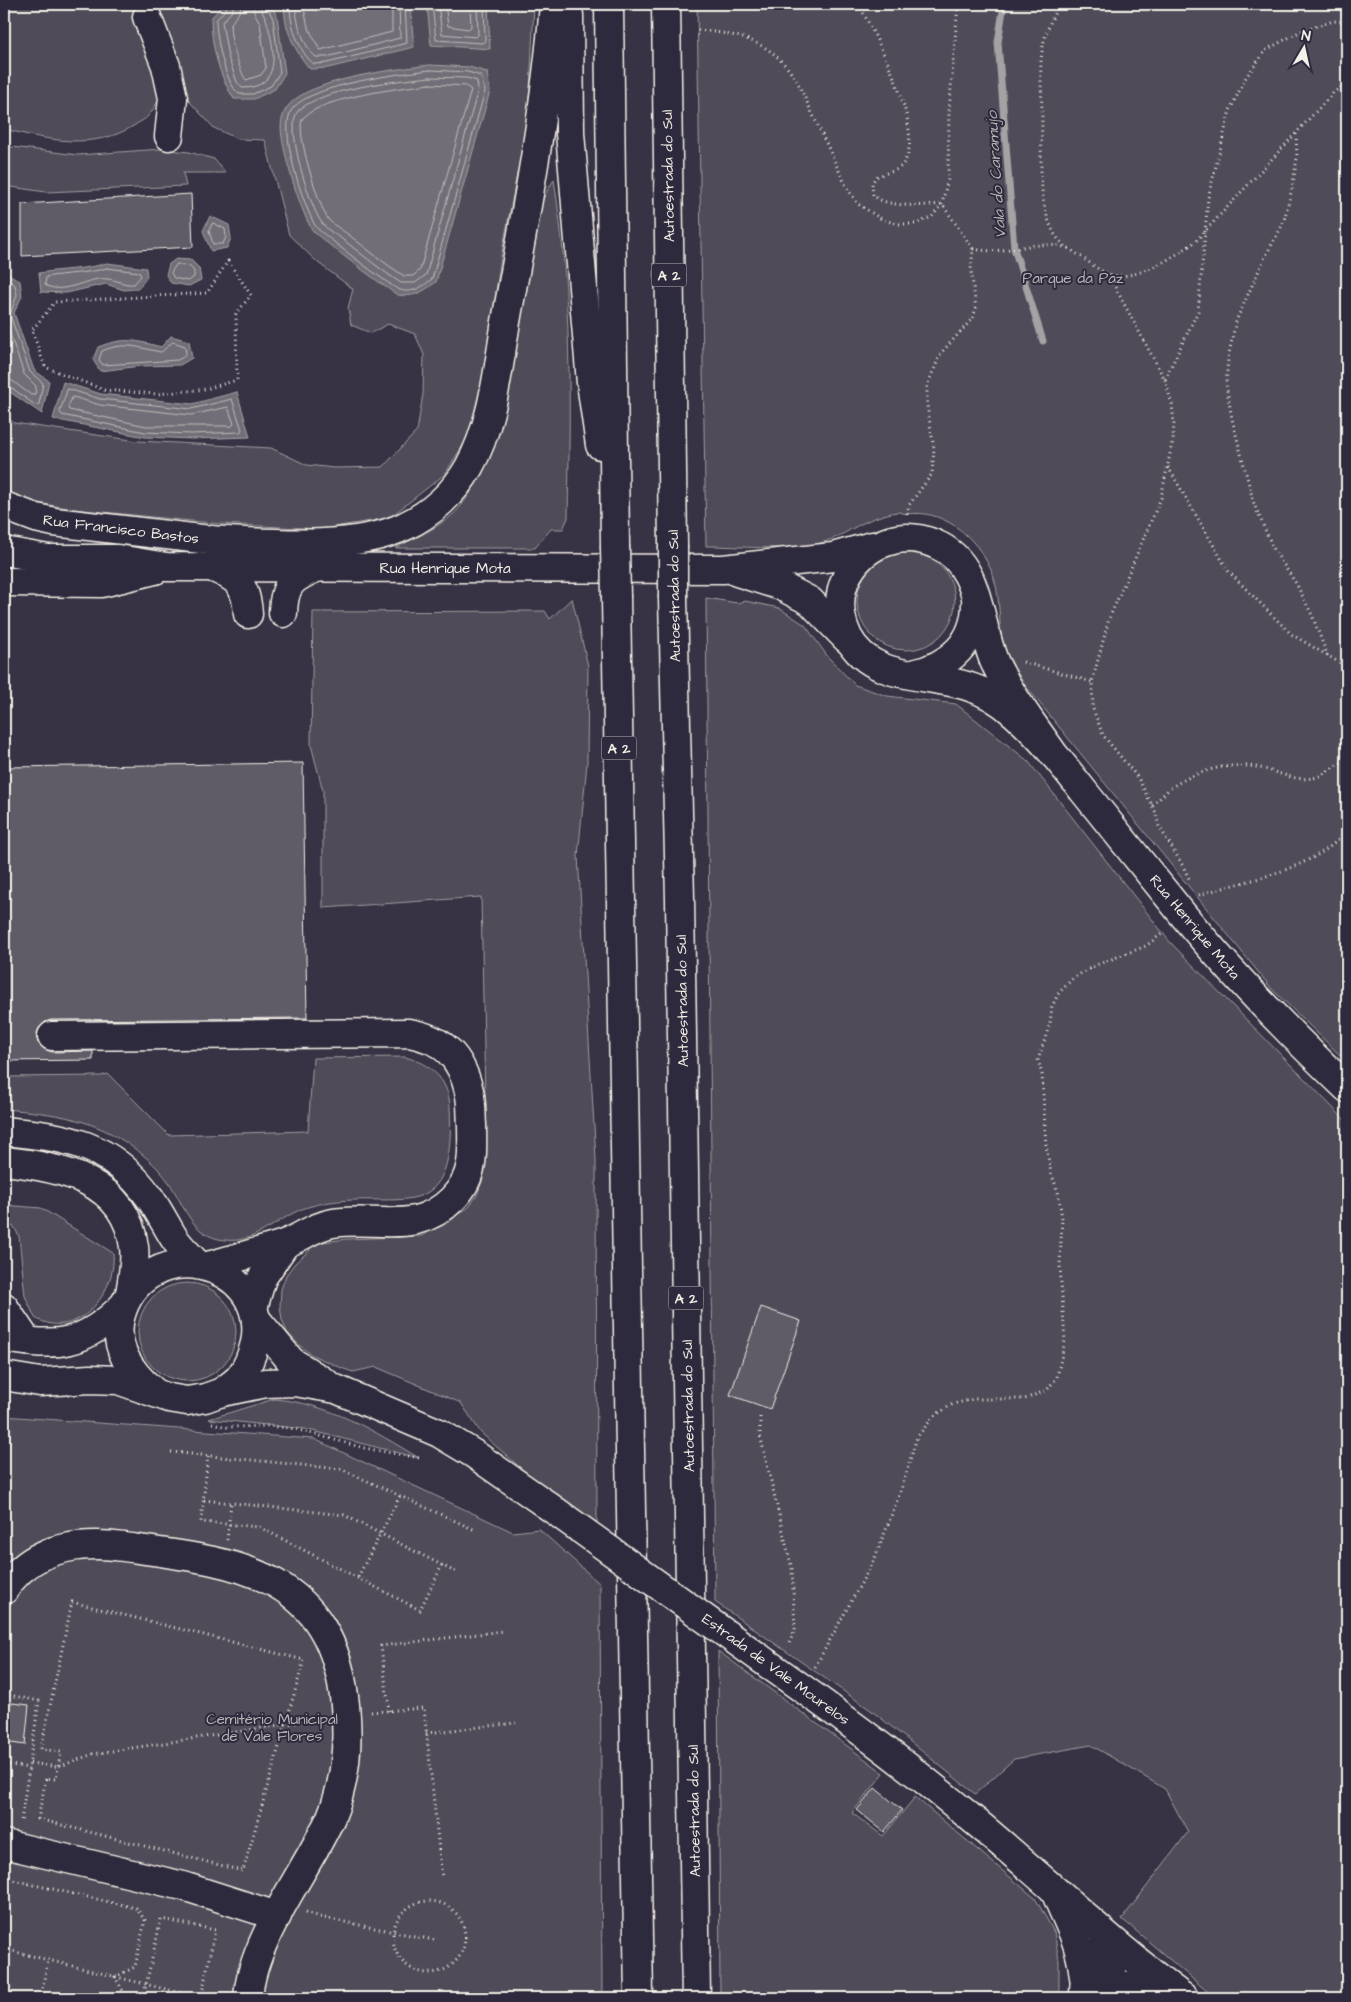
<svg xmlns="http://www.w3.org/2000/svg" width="1351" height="2002" font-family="'Architects Daughter',sans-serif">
<rect width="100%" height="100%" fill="#373244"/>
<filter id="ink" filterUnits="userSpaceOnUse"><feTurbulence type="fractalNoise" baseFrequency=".02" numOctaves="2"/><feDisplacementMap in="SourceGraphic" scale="10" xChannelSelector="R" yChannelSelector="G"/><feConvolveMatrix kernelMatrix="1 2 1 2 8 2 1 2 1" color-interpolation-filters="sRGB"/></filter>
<g filter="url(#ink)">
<g fill="#504b59" stroke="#a29ea0">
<path d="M4,4H534L529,113L501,257L484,373L468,437L445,474L389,518L321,529L221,524L74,509L25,501L4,491V414L14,423L138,441L271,448L307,465L334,468L383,467L417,431L423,394L424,355L415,334L388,324L371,333L351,325L348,308L353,289L317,262L289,235L265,140L238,139L214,128L189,101L173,64C166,81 160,103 148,116C145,120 139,122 135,125C94,151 47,140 4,129Z"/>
<path d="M697,4H1347V1062L1272,989L1016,674C990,635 1008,599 987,562C972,534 941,509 908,514C905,514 901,512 897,512C889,513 880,516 872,519C852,527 837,540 816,544C781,551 742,546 706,546Z"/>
<path d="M4,146L78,155L161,149L189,152L214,159L226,173H183L186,186L46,192L4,186Z"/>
<path d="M554,180C572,292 570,405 568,518L563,529H551L535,548H395C415,538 447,524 461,506C505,451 515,335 527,266C532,238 537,202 554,180Z"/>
<circle cx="906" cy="601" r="49"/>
<path d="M572,598L588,666L587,763L578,856L596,1159L597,1524L539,1484L481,1433L461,1403L376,1367L353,1372L344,1369L312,1355L298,1344L287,1332L282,1320L280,1306L281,1289L286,1275L295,1263L310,1250L307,1244L347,1239L421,1236L438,1227L469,1207L477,1195L483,1179L486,1152L481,897L323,908V791L311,745L313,612L545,611L550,619Z"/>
<path d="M706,598L737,603L745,601L779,608L805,625L828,657L855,685L887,696L956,704L1028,761L1170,942L1347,1122V1998H1215L1122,1919L1188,1832L1165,1789L1091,1745L1014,1759L975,1794L872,1711L715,1602Z"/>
<path d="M405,1057C431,1064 448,1079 450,1106C457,1242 389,1182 308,1207C280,1215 258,1244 225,1240C191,1237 184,1204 168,1181C159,1169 147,1157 135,1149C95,1118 53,1113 4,1109V1077L101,1076L108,1074L169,1135L308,1131L313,1058Z"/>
<path d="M4,1205L41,1208L113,1253C117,1293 77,1342 35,1318L25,1296L19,1236L14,1227L4,1223Z"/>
<circle cx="187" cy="1332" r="49"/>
<path d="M274,1399C328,1403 373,1430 419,1458L305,1429L209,1419Z"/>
<path d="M4,1416L314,1439L513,1532L539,1529L600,1584L602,1998H4Z"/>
<path d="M718,1651L884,1773L852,1813L883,1836L915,1797L1035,1898L1054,1932L1059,1960V1998H720Z"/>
</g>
<g fill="#726e77" stroke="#a6a2a4">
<path d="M224,4H270L277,16L285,73L275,89L254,99H234C219,76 211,45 211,18Z"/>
<path d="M285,4H410L414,47L328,68L310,69C296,53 282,26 285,4Z"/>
<path d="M427,4H488L490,49L431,45Z"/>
<path d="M430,65L469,67L487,72L490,91L436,282C424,291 414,298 398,295C392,293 318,237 313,231C302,216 284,156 282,137C280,126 281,114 289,105C310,79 397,69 430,65Z"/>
<path d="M210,216L229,225L231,238L227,248L211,251L203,231Z"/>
<path d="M176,259L191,260L199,268L201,280L189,286L171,283L166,275L169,264Z"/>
<path d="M107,263L146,268L147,277L138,289L124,290L106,284L66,293L41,292L39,273C62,269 84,270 107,263Z"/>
<path d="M4,272H6L20,281L22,296L14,313L34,370L49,381L42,414L4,388Z"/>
<path d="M171,336L189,341L192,358L180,365L141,366L100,371L93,360L98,347C124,337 135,340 161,347Z"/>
<path d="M63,382L101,394L192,404L237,392L250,437L192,439L145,437L53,419Z"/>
</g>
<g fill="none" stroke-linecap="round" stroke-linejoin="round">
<g stroke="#c0bdbb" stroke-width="1">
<path d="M227,4L226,9L216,20C216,37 225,83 239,94H253L271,86L280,72L273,19L266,4"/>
<path d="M234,4L232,11L222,22L228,57L237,82L242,88C282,88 275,50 267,22C265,15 260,11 260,4"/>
<path d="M241,4C241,14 235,16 231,24C227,31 241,75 246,80L261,75L266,68L260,23L254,12L252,4"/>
<path d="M290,4C289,22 299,53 314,64L327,63L407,43L405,4"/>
<path d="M296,4C295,20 304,48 316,57H327L400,38L399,4"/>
<path d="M303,4L308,27L320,50L392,32V4"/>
<path d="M432,4L436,40L482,43L485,41L484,4"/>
<path d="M438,4L442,34L476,37L478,35L477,4"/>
<path d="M445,4L448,26L468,29L471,27L470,4"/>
<path d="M430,70L468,72L481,76L485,91L432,279C423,287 410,295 398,289C390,286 320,232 316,227C304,207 276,126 293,108C314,84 398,74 430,70Z"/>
<path d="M430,77L467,78L477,81L478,90L426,275L415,283H401C382,271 364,256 346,242C339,236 327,231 322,223C310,208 284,125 298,111C322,88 397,81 430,77Z"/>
<path d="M430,84L466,86L471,90L420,270L413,276H404C385,264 367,249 349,235C342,230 333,225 328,219C319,207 294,128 303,118C322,97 402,88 430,84Z"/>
<path d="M213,223L225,229L226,237L223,244H213L209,231Z"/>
<path d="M177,264L189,266L194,271V277L188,281L174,278L171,273Z"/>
<path d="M107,268L139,272L141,276L134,284C124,285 117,280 108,279C88,276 65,296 45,285L46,277C67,273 87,274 107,268Z"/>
<path d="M4,277L15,285L17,295L10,315L30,372L43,383L39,404L35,405L9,386L4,385"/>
<path d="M4,317L24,374L36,386L35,394L31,395L11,380L4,378"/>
<path d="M173,342L185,346L186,355L178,360L103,365L99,360L102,351C126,341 138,348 161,352Z"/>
<path d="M68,389L100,399L191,409L232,399L242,430L240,432L192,434L145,432L62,415L60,412Z"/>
<path d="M73,397L100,405L191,415L228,407L234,424L232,426H146L69,410L68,407Z"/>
</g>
<path stroke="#a6a2a4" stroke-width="7" d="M1004,4L998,42L1014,248L1043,341"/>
</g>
<g fill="#5f5c67" stroke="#f4f1e8">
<path d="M191,194L193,247L22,256V204Z"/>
<path d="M303,763L307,1018L51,1020L45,1022L39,1028L36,1036L38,1043L44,1049L52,1052L93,1051V1060L4,1061V767Z"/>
<path d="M761,1307L801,1321L770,1409L730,1395Z"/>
<path d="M4,1702L29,1705L25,1745L4,1742Z"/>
<path d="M875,1788L902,1810L884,1832L857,1810Z"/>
</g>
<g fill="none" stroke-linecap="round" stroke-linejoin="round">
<defs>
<g id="minor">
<path d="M147,17L166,66L173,98L169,136"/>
<path d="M4,506L36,518L54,522L210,540"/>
<path d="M4,551L48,559H118L166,567L723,569L833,557L872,546"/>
<path d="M211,567C238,578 246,584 248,614"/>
<path d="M737,572L781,586L810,601L847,639"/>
<path d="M4,582L102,583L155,570"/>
<path d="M283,613C284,583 292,578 318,567"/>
<path d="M913,674C950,666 976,642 976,603"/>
<path d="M1055,756C1034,726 1011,696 995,663C977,623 982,563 935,544C919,537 902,536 886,542C864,549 848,567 842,589C838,605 841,623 848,637C871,681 926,673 967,686C984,691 1002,702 1015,714C1041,737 1063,765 1085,793C1114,829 1143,865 1172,901C1225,968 1285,1029 1347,1088"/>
<path d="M52,1036L409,1033C444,1039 461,1057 469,1091C472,1102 471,1114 472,1125C472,1138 473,1151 471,1163C467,1191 443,1213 416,1220C389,1226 360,1218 333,1223C314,1226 301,1238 284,1244C259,1252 233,1259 208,1266"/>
<path d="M4,1131C67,1137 111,1143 150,1198C159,1211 166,1225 174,1238C180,1247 189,1255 197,1264"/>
<path d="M4,1161C59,1167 126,1179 134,1247C136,1262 132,1279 130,1294"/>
<path d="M4,1307L27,1341"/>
<path d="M253,1308L262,1278L285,1244"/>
<path d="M4,1590C31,1547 78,1541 124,1547C235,1562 332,1570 345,1705C349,1744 346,1781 331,1817C306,1872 252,1939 248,1998"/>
<path d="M4,1844L183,1886L277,1916"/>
<path d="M1055,1891C1068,1924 1080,1940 1084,1977"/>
<path d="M1084,1998C1084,1972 1086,1951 1115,1944L1117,1957L1098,1998"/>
<path d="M1104,1998C1132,1978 1143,1984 1174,1991"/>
</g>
<g id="major">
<path d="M256,1319L291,1361L326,1383"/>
<path d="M4,1338C58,1347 83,1346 123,1306"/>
<path d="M4,1376L40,1382L90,1379L118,1380L169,1398L187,1401L205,1398L222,1392L266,1383L295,1382L336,1389L439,1433L474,1454L547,1505"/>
<path d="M152,1390C131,1373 113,1347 120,1318C142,1230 271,1259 255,1343C252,1355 248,1367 240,1377C235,1383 228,1387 222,1392"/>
<path d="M768,1664C839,1714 909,1766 976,1822C1046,1880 1111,1943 1184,1998"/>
</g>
<g id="highway">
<path d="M609,4L615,546"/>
<path d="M666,4L673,546"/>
<path d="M569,15L570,133L591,383L600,445"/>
<path d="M210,540C267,543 354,551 405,526C431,514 455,492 469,467C494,423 498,366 507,316C526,212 546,109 554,4"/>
<path d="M616,598L639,1998"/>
<path d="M673,598L680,899L696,1998"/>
</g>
</defs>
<use href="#minor" stroke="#f4f1e8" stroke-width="31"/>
<use href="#major" stroke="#f4f1e8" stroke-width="31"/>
<use href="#highway" stroke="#f4f1e8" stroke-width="31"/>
<g stroke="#f4f1e8" stroke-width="3" stroke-dasharray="1 4" stroke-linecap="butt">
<path d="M859,4C875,37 928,130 903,164C896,173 885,172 876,177L872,183L873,195C886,208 924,206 942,204"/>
<path d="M1059,4C1034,52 1042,67 1042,118C1042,154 1036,197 1053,231C1058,242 1070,249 1080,256C1089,262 1097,269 1106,273C1131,285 1176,256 1196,241L1334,92L1347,83"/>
<path d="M698,30C745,35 774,42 799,85L847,188L858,204L883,220L900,224H915L932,217L942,204L948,179L949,112L958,4"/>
<path d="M1296,134L1297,158L1292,189L1283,224L1265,257L1236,321L1228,358L1226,384L1232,419L1254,504L1274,550L1297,585L1312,615L1328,657"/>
<path d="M973,249C1010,256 1030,238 1068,248"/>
<path d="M228,261L251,295L236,314L237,380L206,389L157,394L104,390L45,367L32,330L55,302L207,293Z"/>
<path d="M1108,274L1165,380L1172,404L1174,423L1173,439L1161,498L1109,619L1092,682L1093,709L1103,735L1138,778L1156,813L1159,826L1183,866L1190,881"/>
<path d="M1165,379L1198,311L1208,198L1230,110L1246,77L1266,50L1301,31L1333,21L1347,22"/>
<path d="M1168,467L1229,572L1291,634L1347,667"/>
<path d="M907,514L909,505L932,474L934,449L927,405V386L941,353L973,318L976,308L971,270L973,249L942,204"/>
<path d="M1023,662L1092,682"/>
<path d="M1152,805C1159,800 1165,792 1172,787C1197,770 1234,760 1264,769C1281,773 1294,781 1313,778C1325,776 1335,763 1347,761"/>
<path d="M1199,895C1248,879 1311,872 1347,831"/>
<path d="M760,1417V1435L792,1569L795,1629L788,1646"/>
<path d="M212,1423L227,1427L269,1426L295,1429L364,1448L419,1458"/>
<path d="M171,1452L341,1469L475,1530"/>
<path d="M208,1456L201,1522L259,1527L420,1610L442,1565"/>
<path d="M204,1500L344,1515L459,1574"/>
<path d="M227,1540L231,1503"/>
<path d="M358,1577L400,1496"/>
<path d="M72,1602L304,1660L243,1871L38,1819L46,1778L56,1779L61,1752L41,1749Z"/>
<path d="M815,1667L875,1558L901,1490L917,1437L934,1416L953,1404L974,1399H1025L1047,1390L1057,1377L1065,1341L1060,1266L1062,1218L1058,1191L1051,1173L1046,1145L1042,1074L1038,1060L1050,1023L1052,1007L1058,994L1073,978L1096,965L1146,946L1164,932"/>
<path d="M4,1694L39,1701L21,1821"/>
<path d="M389,1711L381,1646L503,1631"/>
<path d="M371,1712L424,1708L442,1878"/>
<path d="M426,1733L516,1723"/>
<path d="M30,1763L58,1767L93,1754L320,1719"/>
<path d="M4,1764L29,1768"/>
<path d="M4,1878L136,1908L145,1920L135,1967L115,1977L127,1998"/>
<circle cx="429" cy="1937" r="36"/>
<path d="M306,1912L320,1917L434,1940"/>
<path d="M4,1949L201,1998"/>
<path d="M40,1998L48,1961"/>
<path d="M143,1998L161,1919L215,1930L201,1998"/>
</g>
<use href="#minor" stroke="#2f2a3d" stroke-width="28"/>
<use href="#major" stroke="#2f2a3d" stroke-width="28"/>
<use href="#highway" stroke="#2f2a3d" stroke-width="28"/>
<defs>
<path id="major-bridge" d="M547,1505L768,1664"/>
<g id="highway-bridge">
<path d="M615,546L616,598"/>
<path d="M673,546V598"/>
</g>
</defs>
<use href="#major-bridge" stroke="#f4f1e8" stroke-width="31" stroke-linecap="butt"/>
<use href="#highway-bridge" stroke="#f4f1e8" stroke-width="31" stroke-linecap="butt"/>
<use href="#major-bridge" stroke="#2f2a3d" stroke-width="28"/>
<use href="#highway-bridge" stroke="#2f2a3d" stroke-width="28"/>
</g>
</g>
<g text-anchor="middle" stroke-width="4" stroke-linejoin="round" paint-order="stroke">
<g fill="#2f2a3d" stroke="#b9b5b5" stroke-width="1">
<rect x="651.5" y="263.5" width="35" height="23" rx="4"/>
<rect x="601.5" y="736.5" width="35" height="23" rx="4"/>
<rect x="668.5" y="1286.5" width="35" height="23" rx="4"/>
</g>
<g font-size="14" font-weight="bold" fill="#f4f1e8">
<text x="669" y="280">A 2</text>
<text x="619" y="753">A 2</text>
<text x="686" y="1303">A 2</text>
</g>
<g font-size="15" fill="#f4f1e8" stroke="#2f2a3d">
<text transform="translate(668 176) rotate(-91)" y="5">Autoestrada do Sul</text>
<text transform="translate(121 529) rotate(7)" y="5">Rua Francisco Bastos</text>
<text x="445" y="573">Rua Henrique Mota</text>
<text transform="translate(674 596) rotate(-91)" y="5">Autoestrada do Sul</text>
<text transform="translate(1195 927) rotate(50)" y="5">Rua Henrique Mota</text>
<text transform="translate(682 1001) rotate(-91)" y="5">Autoestrada do Sul</text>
<text transform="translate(688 1406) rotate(-91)" y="5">Autoestrada do Sul</text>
<text transform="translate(776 1669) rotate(36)" y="5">Estrada de Vale Mourelos</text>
<text transform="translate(694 1811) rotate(-91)" y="5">Autoestrada do Sul</text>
</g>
<g font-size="15" fill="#bbb7b6" stroke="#2f2a3d">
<text x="1073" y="283">Parque da Paz</text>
<text x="272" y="1724">Cemitério Municipal<tspan x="272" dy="17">de Vale Flores</tspan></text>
</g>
<g font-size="16" font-style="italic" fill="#bab6b5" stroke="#2f2a3d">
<text transform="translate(995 175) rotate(-94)" y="6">Vala do Caramujo</text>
</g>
</g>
<rect width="1351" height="2002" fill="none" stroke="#2f2a3d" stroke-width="20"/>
<rect x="10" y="10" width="1331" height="1982" fill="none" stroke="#f4f1e8" stroke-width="2" filter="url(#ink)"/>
<g transform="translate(1304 48) rotate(9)" stroke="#2f2a3d" stroke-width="4" paint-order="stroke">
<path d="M0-4L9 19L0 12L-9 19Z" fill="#f4f1e8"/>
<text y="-8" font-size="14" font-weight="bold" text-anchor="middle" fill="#f4f1e8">N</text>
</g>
</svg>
